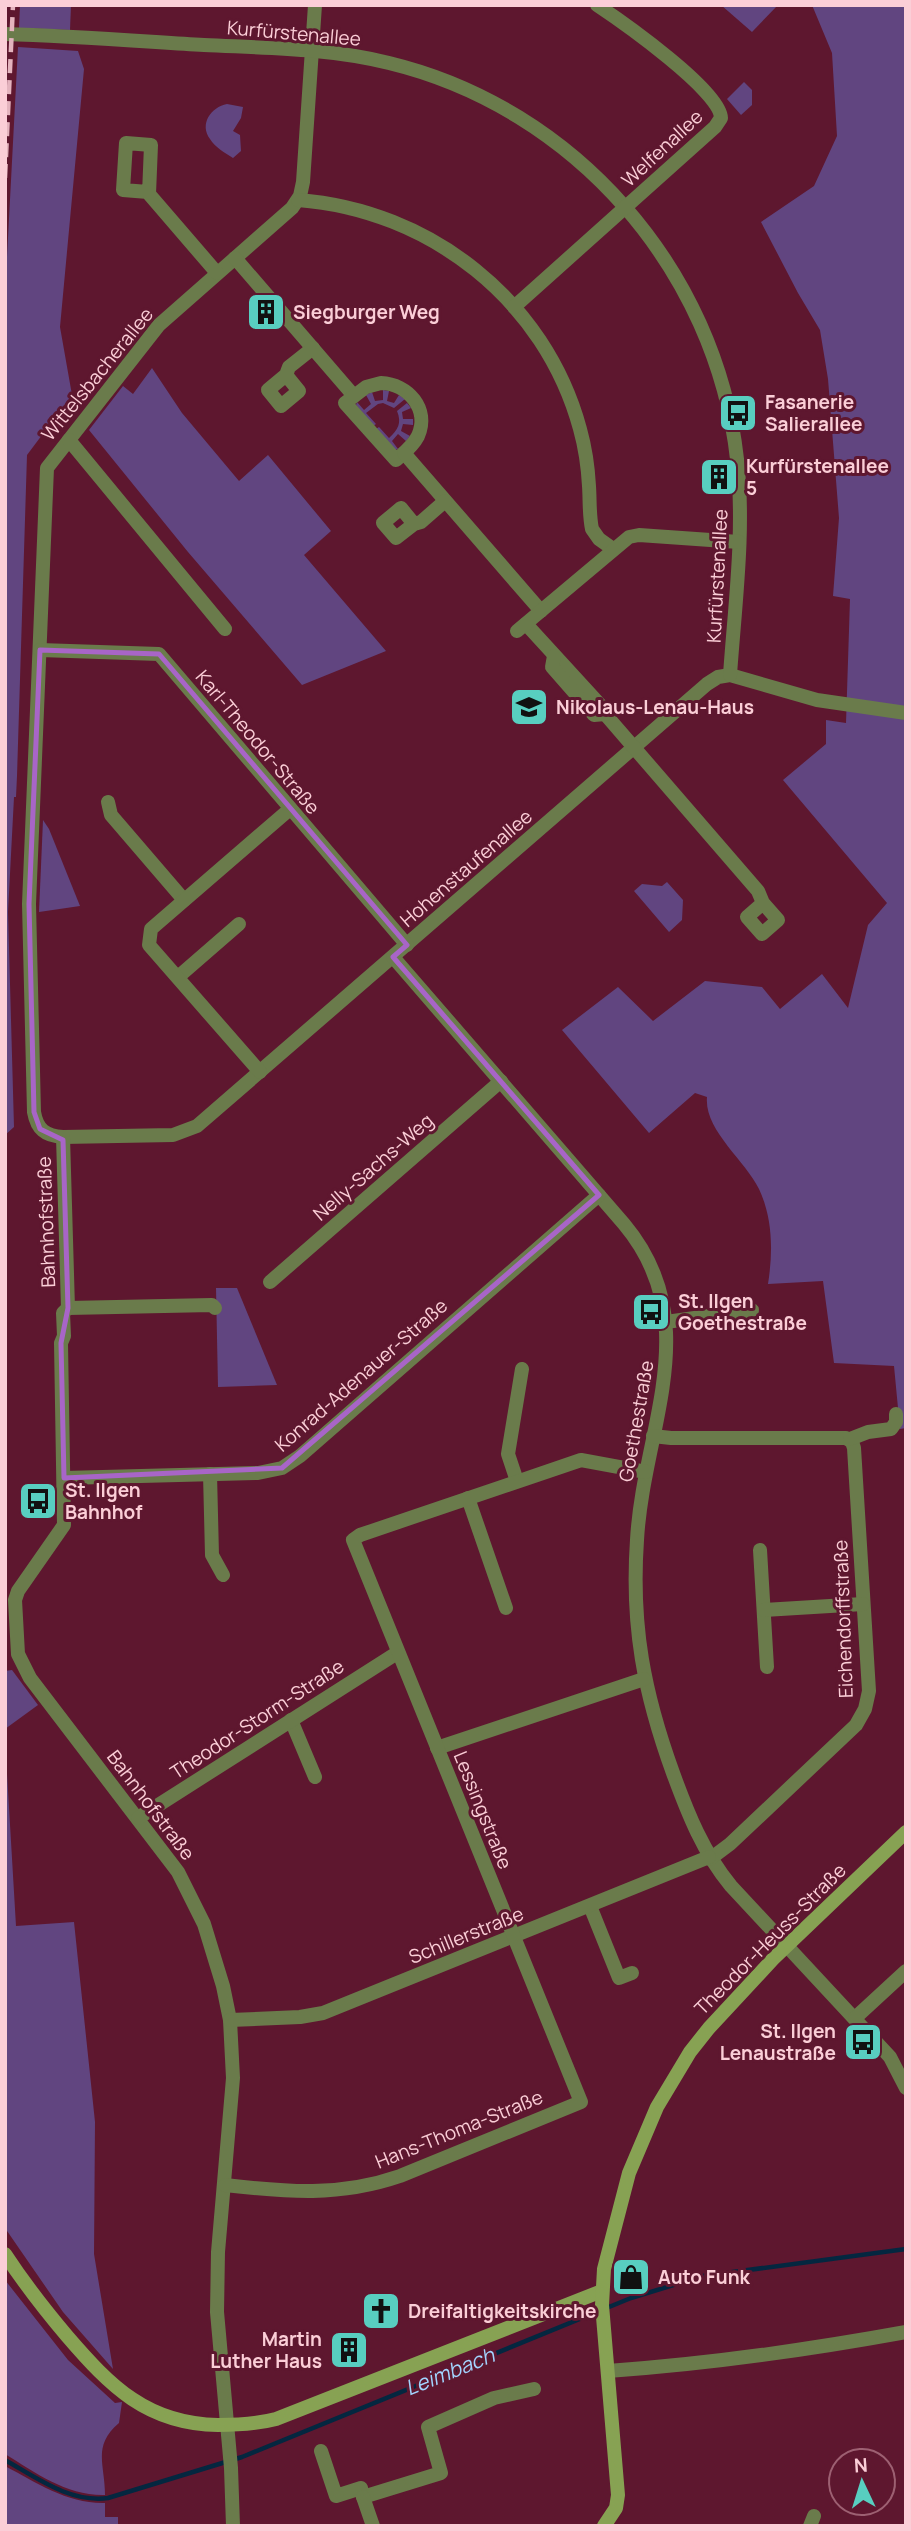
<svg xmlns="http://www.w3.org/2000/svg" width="911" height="2531" font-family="Manrope,sans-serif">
<rect width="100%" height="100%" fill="#5e172f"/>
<g fill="#614580">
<path d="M20,5H71L70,30L19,28Z"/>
<path d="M721,5H778L752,32Z"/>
<path d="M812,5H906V1428L900,1429L894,1366L834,1363L823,1281L768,1284C773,1252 773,1219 759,1189C745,1160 704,1130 707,1097L695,1093L649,1133L562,1030L618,987L653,1021L705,981L762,987L780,1009L822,974L848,1008L868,925L887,903L783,780L826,744V720L846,723L850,599L833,596L839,518L828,379L820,330L798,293L761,222L814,186L837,136L832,53Z"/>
<path d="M18,47L78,51L84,69L60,327L72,395L27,455L17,776L16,797H14L8,912L14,1127L5,1135V295Z"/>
<path d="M744,82L752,90V105L741,115L727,99Z"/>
<path d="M227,104L243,107L241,118L233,131L240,135L241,151L233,158C225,153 215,147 210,139C199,124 211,107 227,104Z"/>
<path d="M152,368L182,413L239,481L268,455L331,531L304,555L386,651L302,685L188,552L89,430L123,386L133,394Z"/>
<path d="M383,390L389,391L387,401L394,403L399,395L405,399L394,408L383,403L378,404L366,413L376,424L373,426L356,405L357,402L364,410L371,404L366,395L372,392L375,401L383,400Z"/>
<path d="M407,403L411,408L402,412L403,419H413V425L403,424L401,431L410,436L406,441L398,434L392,441L398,449L395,450L376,429L379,427L389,438C398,430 402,423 397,411Z"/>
<path d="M43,820L49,829L80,906L39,912Z"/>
<path d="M667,882L683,900L682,920L669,932L634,891L642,884L662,886Z"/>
<path d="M216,1288H237L277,1385L218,1387Z"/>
<path d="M12,1670L38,1705L5,1729V1671Z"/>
<path d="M5,1740L16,1926L74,1922L95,2122L94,2254L113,2369L63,2312L5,2228Z"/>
<path d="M5,2280L68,2360L115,2403L122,2402L119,2423C92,2446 105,2464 105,2495C67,2496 36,2473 5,2454Z"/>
<path d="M5,2466C37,2483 68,2504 105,2503V2517H118V2526H5Z"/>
</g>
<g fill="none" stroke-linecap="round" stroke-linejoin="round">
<path stroke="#042740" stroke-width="4.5" d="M5,2460C37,2478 70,2503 108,2498L242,2457L631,2298L703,2276L906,2249"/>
<g stroke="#6a7b4b" stroke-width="14">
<path d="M315,5L303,182L300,196L292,208L159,325L47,468L29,904L34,1112C37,1129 45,1136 63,1137L173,1135L197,1126L707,684L718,677L730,675L817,700L906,713"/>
<path d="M5,34C71,36 138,41 204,45C266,48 329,48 389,63C575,108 716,270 737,459C745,530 735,603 730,675"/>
<path d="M148,192L123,190L126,143L151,145L149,194L217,273"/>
<path d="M298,200C430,210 545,300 580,429C585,447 588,467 589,486C590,500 589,515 592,529L599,539L613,549"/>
<path d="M235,258L354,396"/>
<path d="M514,307L715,127L721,118C721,91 621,21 597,5"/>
<path d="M286,375L268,390L281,406L299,391L286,375L289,367L313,348"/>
<path d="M381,383C408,384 430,409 418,436C413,446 404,453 396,460L345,403L366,387Z"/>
<path d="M69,440L225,629"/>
<path d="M404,453L541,611"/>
<path d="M414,524L401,508L383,523L396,538L414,524L421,522L445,501"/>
<path d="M526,624L602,707L605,714L758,891L763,903L778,920L762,934L747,917L763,903"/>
<path d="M517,631L629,537L639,535L739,542"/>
<path d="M40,650L159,654L407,945"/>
<path d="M554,656L552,667L594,715L605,714"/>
<path d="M108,802L111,815L184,900"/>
<path d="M393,957L624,1224C707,1323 643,1429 637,1540C631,1626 644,1693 673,1773C688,1814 703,1852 731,1886L890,2057L906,2088"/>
<path d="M178,977L239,924"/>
<path d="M260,1072L149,945L151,929L290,809"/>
<path d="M63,1137L68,1308L63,1313L64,1336L61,1343L64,1525L18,1591L15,1600L18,1654L30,1678L178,1872L204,1924L223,1986L230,2020L233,2078L218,2252L217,2312L231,2468L233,2526"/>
<path d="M270,1282L501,1081"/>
<path d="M68,1308L212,1305L215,1308"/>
<path d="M666,1322L752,1310"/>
<path d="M653,1436L671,1438H846L852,1442L854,1448L869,1691L865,1709L856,1725L730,1844L710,1859"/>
<path d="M850,1439L868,1432L891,1429L896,1422V1414"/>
<path d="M210,1474L212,1555L223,1575"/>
<path d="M64,1478L258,1473L282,1468L300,1456L599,1195"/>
<path d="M517,1481L508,1454L522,1369"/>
<path d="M468,1498L506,1608"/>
<path d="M760,1550L767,1667"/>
<path d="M764,1610L863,1604"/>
<path d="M291,1720L315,1777"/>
<path d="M437,1748L644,1679"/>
<path d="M138,1818L397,1653"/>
<path d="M590,1906L619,1978L632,1973"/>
<path d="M855,2018L906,1971"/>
<path d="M230,2020L300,2017L323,2013L709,1857"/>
<path d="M225,2185C287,2192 339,2197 400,2176L581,2102L353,1540L360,1535L581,1460L646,1472"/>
<path d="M608,2371C708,2364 807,2350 906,2332"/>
<path d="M321,2451L336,2496L361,2488L363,2497L441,2473L428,2427L494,2398L534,2389"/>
<path d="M363,2497L373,2526"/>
<path d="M810,2526L814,2516"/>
</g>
<g stroke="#87a253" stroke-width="14">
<path d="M5,2254C24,2283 45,2310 67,2336C110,2386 147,2424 218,2425C238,2425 257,2424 276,2419L602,2291"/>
<path d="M604,2526L616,2508L618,2495L602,2305L604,2269L629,2173L657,2107L690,2052L709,2028L773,1959L906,1832"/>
</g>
<path stroke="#e4b3be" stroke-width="4.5" stroke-dasharray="14 7" stroke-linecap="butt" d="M5,178L13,5"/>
</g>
<path fill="none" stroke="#a865c7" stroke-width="5" stroke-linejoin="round" d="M40,650L159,654L407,945L393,957L599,1195L282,1468L64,1478L61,1343L68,1308L63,1140L40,1129L34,1112L29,904Z"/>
<defs>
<symbol id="building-square" viewBox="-11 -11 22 22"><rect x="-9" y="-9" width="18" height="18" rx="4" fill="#58cec0" stroke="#5e172f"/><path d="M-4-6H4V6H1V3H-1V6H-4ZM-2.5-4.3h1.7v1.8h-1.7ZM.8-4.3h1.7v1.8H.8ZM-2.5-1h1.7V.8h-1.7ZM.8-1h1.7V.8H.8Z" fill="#111"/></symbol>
<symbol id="bus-square" viewBox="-11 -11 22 22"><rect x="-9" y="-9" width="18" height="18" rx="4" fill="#58cec0" stroke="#5e172f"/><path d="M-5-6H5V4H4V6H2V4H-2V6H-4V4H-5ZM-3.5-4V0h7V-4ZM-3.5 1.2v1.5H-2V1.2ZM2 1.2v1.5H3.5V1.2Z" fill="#111"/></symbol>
<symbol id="school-square" viewBox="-11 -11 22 22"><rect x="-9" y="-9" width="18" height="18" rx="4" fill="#58cec0" stroke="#5e172f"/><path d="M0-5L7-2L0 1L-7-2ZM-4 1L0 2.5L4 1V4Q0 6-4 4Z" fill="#111"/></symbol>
<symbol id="shop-square" viewBox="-11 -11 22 22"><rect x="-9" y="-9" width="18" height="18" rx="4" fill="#58cec0" stroke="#5e172f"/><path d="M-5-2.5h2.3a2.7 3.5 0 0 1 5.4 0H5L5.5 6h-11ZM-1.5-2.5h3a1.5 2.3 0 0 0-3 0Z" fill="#111"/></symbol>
<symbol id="church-square" viewBox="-11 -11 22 22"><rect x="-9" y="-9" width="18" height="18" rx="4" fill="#58cec0" stroke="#5e172f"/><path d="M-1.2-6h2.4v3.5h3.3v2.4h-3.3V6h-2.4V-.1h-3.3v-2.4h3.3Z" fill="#111"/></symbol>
</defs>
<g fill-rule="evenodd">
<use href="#building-square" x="244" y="290" width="44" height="44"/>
<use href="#bus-square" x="716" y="391" width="44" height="44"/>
<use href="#building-square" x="697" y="455" width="44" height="44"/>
<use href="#school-square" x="507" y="685" width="44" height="44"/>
<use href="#bus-square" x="629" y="1290" width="44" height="44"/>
<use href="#bus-square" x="16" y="1479" width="44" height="44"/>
<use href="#bus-square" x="841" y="2020" width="44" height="44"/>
<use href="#shop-square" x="609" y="2255" width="44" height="44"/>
<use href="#church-square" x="359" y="2289" width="44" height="44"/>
<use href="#building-square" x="327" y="2328" width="44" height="44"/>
</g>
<g text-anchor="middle" stroke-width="6" stroke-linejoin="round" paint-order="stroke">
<g font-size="19" fill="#fbced7" stroke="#5e172f">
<text transform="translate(294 33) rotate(5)" y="7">Kurfürstenallee</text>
<text transform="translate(662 148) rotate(-43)" y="7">Welfenallee</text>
<text transform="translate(97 374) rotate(-51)" y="7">Wittelsbacherallee</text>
<text transform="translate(717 576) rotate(-87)" y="7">Kurfürstenallee</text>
<text transform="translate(258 742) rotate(50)" y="7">Karl-Theodor-Straße</text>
<text transform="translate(466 868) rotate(-41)" y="7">Hohenstaufenallee</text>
<text transform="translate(373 1167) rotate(-41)" y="7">Nelly-Sachs-Weg</text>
<text transform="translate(46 1222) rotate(-92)" y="7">Bahnhofstraße</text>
<text transform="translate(361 1375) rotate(-41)" y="7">Konrad-Adenauer-Straße</text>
<text transform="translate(636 1421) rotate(-80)" y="7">Goethestraße</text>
<text transform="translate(843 1619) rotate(-92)" y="7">Eichendorffstraße</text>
<text transform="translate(257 1719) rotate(-33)" y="7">Theodor-Storm-Straße</text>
<text transform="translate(151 1805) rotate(53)" y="7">Bahnhofstraße</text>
<text transform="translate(483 1810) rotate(68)" y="7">Lessingstraße</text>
<text transform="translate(466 1935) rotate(-22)" y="7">Schillerstraße</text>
<text transform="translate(770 1939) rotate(-45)" y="7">Theodor-Heuss-Straße</text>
<text transform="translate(459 2129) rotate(-22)" y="7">Hans-Thoma-Straße</text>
</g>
<g font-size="19" font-weight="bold" fill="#fbced7" stroke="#5e172f" text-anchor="start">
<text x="293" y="319">Siegburger Weg</text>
<text x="765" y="409">Fasanerie<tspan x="765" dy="22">Salierallee</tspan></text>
<text x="746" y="473">Kurfürstenallee<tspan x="746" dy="22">5</tspan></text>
<text x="556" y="714">Nikolaus-Lenau-Haus</text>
<text x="678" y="1308">St. Ilgen<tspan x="678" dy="22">Goethestraße</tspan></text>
<text x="65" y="1497">St. Ilgen<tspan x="65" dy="22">Bahnhof</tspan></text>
<text x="836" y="2038" text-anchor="end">St. Ilgen<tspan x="836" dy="22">Lenaustraße</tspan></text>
<text x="658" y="2284">Auto Funk</text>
<text x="408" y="2318">Dreifaltigkeitskirche</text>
<text x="322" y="2346" text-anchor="end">Martin<tspan x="322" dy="22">Luther Haus</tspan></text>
</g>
<g font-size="21" font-style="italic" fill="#a2d4fe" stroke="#5e172f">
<text transform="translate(450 2372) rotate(-22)" y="7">Leimbach</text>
</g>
</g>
<rect width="911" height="2531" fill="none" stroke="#fbced7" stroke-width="14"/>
<g transform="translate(862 2482) rotate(356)"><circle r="33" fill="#5e172f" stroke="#9d6072" stroke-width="2"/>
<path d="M0-5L12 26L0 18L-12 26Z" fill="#58cec0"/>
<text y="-10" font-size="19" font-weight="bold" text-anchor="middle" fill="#fbced7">N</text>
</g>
</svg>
